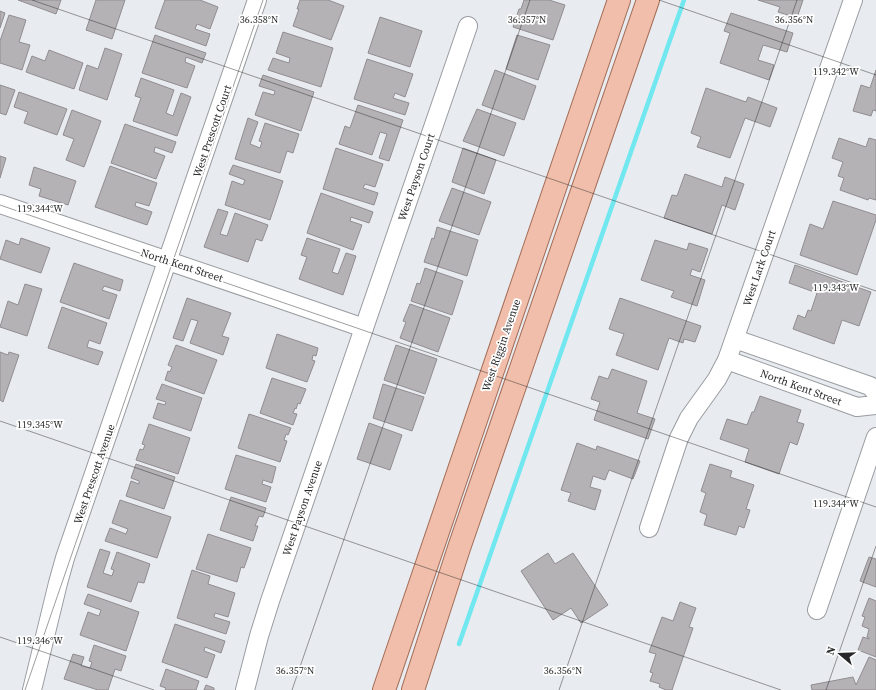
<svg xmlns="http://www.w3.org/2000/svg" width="876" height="690" font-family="'Source Serif 4',serif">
<rect width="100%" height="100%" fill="#e8ebef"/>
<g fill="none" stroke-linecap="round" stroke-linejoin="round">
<path stroke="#71e7f0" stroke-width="4.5" d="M459,644L684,0"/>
</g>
<g fill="#b5b2b6" stroke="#918d91">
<path d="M18,0H61L56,14Z"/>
<path d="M96,0H125L112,39L86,30Z"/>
<path d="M165,0H200L218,7L210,29L197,24L195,29L210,34L206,46L155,28Z"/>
<path d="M300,0H328L344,6L331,40L293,26L299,9H297Z"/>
<path d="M524,0H549L565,5L553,40L513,27L519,9H521Z"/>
<path d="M758,0H803L797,18L778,12L780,7Z"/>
<path d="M0,11L5,13L0,28Z"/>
<path d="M731,13L793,33L787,52L763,45L758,60L774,65L769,80L720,63L730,33L724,31Z"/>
<path d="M9,15L26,20L19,42L30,45L22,70L0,63V41Z"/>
<path d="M380,17L422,31L410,67L368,53Z"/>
<path d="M283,32L333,48L321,87L268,70L273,58L289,63L290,58L276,53Z"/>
<path d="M155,35L206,53L202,63L186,57L185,62L195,66L187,88L142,73Z"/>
<path d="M517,35L550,45L538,80L506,69Z"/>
<path d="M105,48L122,54L107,100L79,90L87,65L98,69Z"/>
<path d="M49,50L83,63L74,89L26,72L32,56L45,61Z"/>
<path d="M367,59L413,74L405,97L395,93L393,98L409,103L405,115L354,99Z"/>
<path d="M495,70L536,86L524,120L482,105Z"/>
<path d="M876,70V111L873,110L871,116L853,111L861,85L870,88Z"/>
<path d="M263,75L314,92L301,131L255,115L263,92L274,95L275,91L259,86Z"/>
<path d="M141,78L174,90L166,113L173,116L181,93L191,97L177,136L133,121L141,98L135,96Z"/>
<path d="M0,85L15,90L6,115L0,113Z"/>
<path d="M706,88L746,102L748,97L777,108L770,127L745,118L730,158L697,147L701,137L691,133Z"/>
<path d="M19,92L67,109L57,135L24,123L28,112L14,107Z"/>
<path d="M358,105L403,120L389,161L379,158L387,134L380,132L372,155L339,144L345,126L350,128Z"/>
<path d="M477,109L516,123L504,156L463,141Z"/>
<path d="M72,110L101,121L84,167L66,160L74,139L63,135Z"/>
<path d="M248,118L258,122L250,144L260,148L262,142L259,141L265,123L299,134L293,153L287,151L280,173L235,159Z"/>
<path d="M125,124L176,142L172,153L155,147L154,152L165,156L156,179L111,163Z"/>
<path d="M839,138L866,147L869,138L876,140V200L869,198L868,200L840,190L844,178L838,176L843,162L832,158Z"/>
<path d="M336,148L383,164L375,187L365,184L363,188L378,193L374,205L323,189Z"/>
<path d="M463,148L496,160L484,194L452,182Z"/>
<path d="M0,156L6,158L0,178Z"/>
<path d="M233,165L283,181L270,220L225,205L232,181L243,185L245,180L229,174Z"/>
<path d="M110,166L157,183L149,206L136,202L135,206L152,212L147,225L95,207Z"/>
<path d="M34,167L76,181L68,205L39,196L41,189L29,185Z"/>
<path d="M685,174L722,187L725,177L744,184L735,210L722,205L712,234L664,218L672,195L677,196Z"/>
<path d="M452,188L491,202L479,235L439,221Z"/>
<path d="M321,193L373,212L369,223L351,217L350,221L362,225L353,250L307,233Z"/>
<path d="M833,201L876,215V220L857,275L800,255L810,224L823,229Z"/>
<path d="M218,209L228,212L220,234L227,236L235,213L268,225L262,241L256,239L248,262L204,247Z"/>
<path d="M437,227L478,240L467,276L424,262L432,238L434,239Z"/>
<path d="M21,238L50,248L41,273L0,259L6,240L19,245Z"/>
<path d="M307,238L340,249L332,272L338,274L346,253L356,256L343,295L299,279L307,257L301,255Z"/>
<path d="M655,240L687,250L689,243L708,249L700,272L692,269L690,275L705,280L697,306L671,297L674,291L641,280Z"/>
<path d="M74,263L123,280L120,291L104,286L102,290L117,295L109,319L60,302Z"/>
<path d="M795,265L871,292L859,326L842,320L834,344L793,329L798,315L805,318L808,310L811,311L817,293L789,283Z"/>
<path d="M425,268L463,281L452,315L411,301L417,283L420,284Z"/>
<path d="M25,284L42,289L27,336L0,327L8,301L18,305Z"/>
<path d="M187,298L231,313L222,336L229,338L223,355L190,343L198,321L191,319L183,341L173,338Z"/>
<path d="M620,298L701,326L695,342L684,339L683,343L669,338L658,370L616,355L624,334L609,329Z"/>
<path d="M410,304L450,318L438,352L400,338L406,322L403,321Z"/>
<path d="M62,307L107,323L100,344L89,340L87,347L103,352L98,365L48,348Z"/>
<path d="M277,334L318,348L316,356L313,355L312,360L315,361L307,382L266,368Z"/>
<path d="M176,345L217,360L204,394L165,380L168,371L170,372L172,367L168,365Z"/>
<path d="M396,345L437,359L425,394L384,380Z"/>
<path d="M0,352L8,355L9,352L19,355L3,402L0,400Z"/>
<path d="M612,369L647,381L637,413L655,419L648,439L594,420L600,402L591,399L599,376L608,379Z"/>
<path d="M272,378L306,389L300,404L298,403L296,409L295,408L293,413L297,414L293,425L260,413Z"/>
<path d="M162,384L202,398L191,431L153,418L158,403L165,405L166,402L156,399Z"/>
<path d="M383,384L424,397L412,431L373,418Z"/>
<path d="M760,396L801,410L797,422L804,424L797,445L790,442L779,474L745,462L749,449L720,439L727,419L747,425L752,412H754Z"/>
<path d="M249,414L291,428L288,435L286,434L284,440L287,441L280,462L238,448Z"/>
<path d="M369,423L402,435L390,470L357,459Z"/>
<path d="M149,424L190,438L178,474L136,460L140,449L143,450L145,445L142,444Z"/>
<path d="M577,443L596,450L597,446L640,461L633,479L609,470L605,480L593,476L590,487L601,490L595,510L568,501L571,493L561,490Z"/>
<path d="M236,455L276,467L272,483L263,480L262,484L271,487L266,502L225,489Z"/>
<path d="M136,464L175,477L164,509L126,496L131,481L139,484V481L131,478Z"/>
<path d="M710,464L732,471L730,477L754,485L746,509L750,510L744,528L739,526L736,535L704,525L707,515L700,512L706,493L701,491Z"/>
<path d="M231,497L266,508L263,517L259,516L255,526H258L253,541L220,530Z"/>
<path d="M120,500L171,517L157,558L105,541L110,528L126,534L128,529L112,523Z"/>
<path d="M208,534L251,548L244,568L241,567L237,582L196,569Z"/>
<path d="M100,549L110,552L103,573L112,576L114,570L111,569L117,552L150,564L144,583L138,582L131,602L87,587Z"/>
<path d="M548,553L555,564L573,553L608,605L581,623L571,608L553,620L521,571Z"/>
<path d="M869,557L876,559V587L860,581Z"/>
<path d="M192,570L210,576L208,584L235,593L228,617L215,613L214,617L230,622L226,634L177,618Z"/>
<path d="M88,594L139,612L126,651L80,635L88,612L99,616L101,610L84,604Z"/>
<path d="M869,598L876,601V657L858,650L863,637L869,639V638L867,637L869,629L862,626L865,617L862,616Z"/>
<path d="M680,602L696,608L689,627L693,628L672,690H666L659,687L660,684L650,681L653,673L650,672L656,654L649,652L662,617L673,621Z"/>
<path d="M175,624L225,641L221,653L205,647L204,651L215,655L207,678L162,662Z"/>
<path d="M94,645L126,656L121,671L115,669L108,690H98L64,679L73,654L84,657L81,666L90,668L92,662L89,661Z"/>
<path d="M869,657L876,660V690H812L811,685L853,677L856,685Z"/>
<path d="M166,669L199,681L196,690H165L166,688L160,686Z"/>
<path d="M206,685L214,688V690H204Z"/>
</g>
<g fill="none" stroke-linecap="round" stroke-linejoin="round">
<defs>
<g id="minor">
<path d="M0,204C122,245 243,286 364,328"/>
<path d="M735,339L870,386L876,393"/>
<path d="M727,360L857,407L876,405"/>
<path d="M649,528L679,438L689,418L717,379L727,360L853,0"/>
<path d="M817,610L876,437"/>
<path d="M32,690L58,583L65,558L257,0"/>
<path d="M245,690L259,636L270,601L468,26"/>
</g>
<g id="major">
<path d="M384,690L619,0"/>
<path d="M413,690L459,548L648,0"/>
</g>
</defs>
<use href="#minor" stroke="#999ca0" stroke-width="20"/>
<use href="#major" stroke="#a36d58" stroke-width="24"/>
<use href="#minor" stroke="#fff" stroke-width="18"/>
<use href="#major" stroke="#f0beaa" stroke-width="22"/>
</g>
<path fill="none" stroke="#272829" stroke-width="1" stroke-opacity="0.45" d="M32,0L876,291M659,0L876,75M0,205L876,507M0,421L781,690M0,637L154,690M25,690L263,0M292,690L530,0M559,690L797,0M826,690L876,546"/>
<g text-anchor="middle" stroke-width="3.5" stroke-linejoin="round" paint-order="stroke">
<g font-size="11" fill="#272829" stroke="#fff">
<text transform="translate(212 131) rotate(-71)" y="4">West Prescott Court</text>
<text transform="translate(416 177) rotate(-71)" y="4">West Payson Court</text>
<text transform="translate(182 265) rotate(18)" y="4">North Kent Street</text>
<text transform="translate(759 268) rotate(-71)" y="4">West Lark Court</text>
<text transform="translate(501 345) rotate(-71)" y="4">West Riggin Avenue</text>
<text transform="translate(801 387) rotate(20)" y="4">North Kent Street</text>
<text transform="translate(94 474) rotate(-71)" y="4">West Prescott Avenue</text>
<text transform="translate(302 508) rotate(-71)" y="4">West Payson Avenue</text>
</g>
</g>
<g font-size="10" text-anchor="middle" fill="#272829" stroke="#fff" stroke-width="3.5" stroke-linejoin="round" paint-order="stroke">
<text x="259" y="23">36.358°N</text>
<text x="527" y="23">36.357°N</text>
<text x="794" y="23">36.356°N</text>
<text x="836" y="75">119.342°W</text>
<text x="40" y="212">119.344°W</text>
<text x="836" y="291">119.343°W</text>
<text x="40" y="428">119.345°W</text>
<text x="836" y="507">119.344°W</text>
<text x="40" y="644">119.346°W</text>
<text x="295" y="674">36.357°N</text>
<text x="563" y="674">36.356°N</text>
</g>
<g transform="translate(840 654) rotate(289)" stroke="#ffffff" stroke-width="3" paint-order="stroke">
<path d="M0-3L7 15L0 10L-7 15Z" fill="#272829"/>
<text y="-6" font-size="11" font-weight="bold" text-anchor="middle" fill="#272829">N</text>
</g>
</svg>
